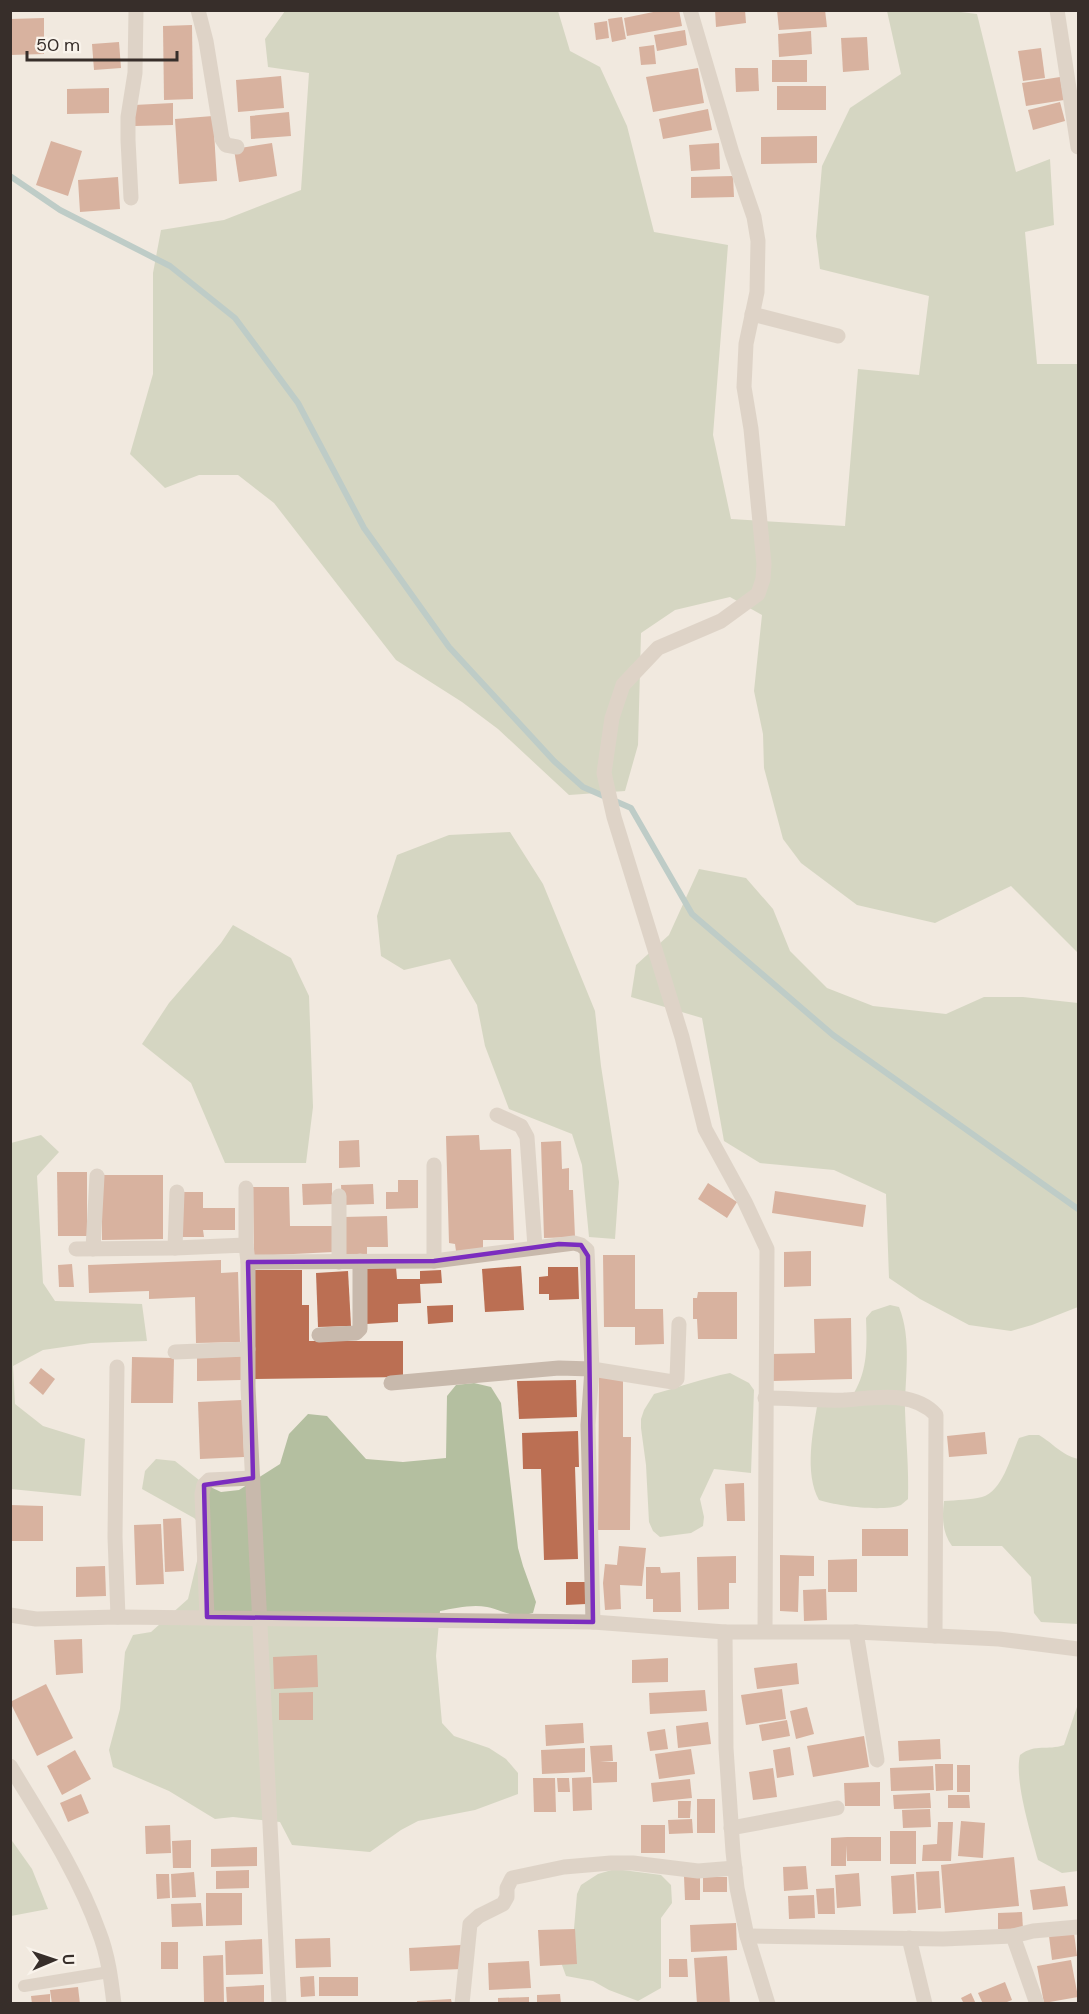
<svg xmlns="http://www.w3.org/2000/svg" width="1089" height="2014" font-family="'DM Sans',sans-serif">
<rect width="100%" height="100%" fill="#f1e9df"/>
<g fill="#b4bfa0">
<path d="M285,11H558L570,51L600,67L627,126L654,232L728,245L713,435L731,519L845,526L858,369L919,375L929,296L820,269L816,236L822,166L850,108L901,74L887,11H953L977,14L1016,172L1050,159L1054,225L1025,232L1037,364H1078V953L1011,886L935,923L857,905L801,863L783,839L764,768L763,734L754,691L762,615L730,597L675,610L641,633L638,745L625,791L569,795L498,729L462,702L396,660L274,503L238,475H199L165,488L130,454L153,374V273L161,230L224,220L301,190L309,73L268,67L265,39Z"/>
<path d="M510,832L543,884L595,1011L601,1066L619,1182L615,1239L589,1237L582,1165L572,1134L509,1109L485,1046L477,1005L450,959L404,970L381,956L377,916L397,855L449,835Z"/>
<path d="M699,869L746,878L773,909L790,951L827,988L873,1006L946,1014L984,997H1023L1078,1003V1307L1032,1325L1011,1331L969,1325L920,1299L889,1278L886,1194L834,1170L760,1163L724,1141L702,1018L631,997L636,965L669,935Z"/>
<path d="M233,925L291,958L309,996L313,1107L306,1163H225L191,1083L142,1044L169,1003L221,943Z"/>
<path d="M41,1135L59,1152L37,1176L43,1283L55,1301L142,1304L147,1341L91,1343L43,1350L13,1366L15,1404L43,1426L85,1439L81,1496L11,1489V1143Z"/>
<path d="M890,1305L899,1307C912,1339 905,1376 905,1410C906,1440 909,1469 908,1499C907,1500 902,1504 901,1505C883,1512 837,1506 819,1500C804,1473 813,1430 818,1401L854,1393C868,1369 867,1345 866,1318L872,1311Z"/>
<path d="M730,1373L749,1383L754,1390L751,1473L714,1469L700,1499L704,1517L703,1526L691,1533L660,1537L653,1531L649,1522L646,1465L641,1428V1419L644,1410L654,1394C680,1387 704,1378 730,1373Z"/>
<path d="M474,1383L491,1387L501,1403L518,1548L523,1566L536,1602L533,1613C511,1619 506,1611 487,1607C473,1604 455,1608 440,1611L436,1656L442,1723L454,1736L489,1748L506,1759L518,1773V1794L475,1810L418,1821L401,1830L370,1852L292,1845L280,1822L233,1817L215,1819L169,1791L113,1767L109,1750L120,1709L125,1652L133,1635L151,1632L188,1599L199,1553L200,1524L194,1518L142,1489L145,1471L156,1459L175,1461L204,1484L221,1492L239,1490L280,1464L289,1434L308,1414L327,1416L366,1459L403,1462L446,1458L447,1396L456,1385Z"/>
<path d="M1029,1435H1039C1054,1444 1060,1454 1078,1459V1624L1041,1622L1034,1613L1031,1577L1002,1546H952C942,1532 942,1517 944,1501C957,1500 970,1500 982,1497C1003,1491 1011,1455 1019,1438Z"/>
<path d="M1078,1704V1871L1062,1873L1038,1860C1031,1834 1014,1780 1020,1755C1036,1743 1047,1751 1064,1745Z"/>
<path d="M10,1838L32,1869L48,1909L11,1916Z"/>
<path d="M615,1869L661,1875L671,1885L672,1903L661,1918V1988L638,2001L609,1990L593,1981L566,1976L562,1965V1956L573,1940L577,1894L581,1885L598,1874Z"/>
</g>
<g fill="none" stroke-linecap="round" stroke-linejoin="round">
<path stroke="#81a8ab" stroke-width="6" d="M10,176L60,210L170,266L235,318L298,403L364,528L449,647L554,761L583,787L631,808L692,914L833,1035L1078,1209"/>
</g>
<g fill="#bb6f53">
<path d="M663,10H679L682,26L627,36L624,18Z"/>
<path d="M715,10H745L746,23L716,27Z"/>
<path d="M777,10H825L827,27L779,30Z"/>
<path d="M622,17L626,39L612,42L608,19Z"/>
<path d="M44,18V54L10,55V19Z"/>
<path d="M607,21L609,38L596,40L594,23Z"/>
<path d="M192,25L193,99L164,100L163,26Z"/>
<path d="M685,30L687,45L657,51L654,35Z"/>
<path d="M811,31L812,54L779,57L778,34Z"/>
<path d="M867,37L869,70L843,72L841,38Z"/>
<path d="M119,42L121,68L94,70L92,44Z"/>
<path d="M654,45L656,64L641,65L639,47Z"/>
<path d="M1041,48L1045,78L1023,81L1018,51Z"/>
<rect x="772" y="60" width="35" height="22"/>
<path d="M698,68L704,103L653,112L646,77Z"/>
<path d="M735,68H758L759,91L736,92Z"/>
<path d="M281,76L284,108L238,112L236,80Z"/>
<path d="M1060,77L1064,100L1026,106L1022,83Z"/>
<rect x="777" y="86" width="49" height="24"/>
<path d="M109,88V113L67,114V89Z"/>
<path d="M1060,102L1065,121L1033,130L1028,110Z"/>
<path d="M173,103V125L135,126L134,105Z"/>
<path d="M708,109L712,130L663,139L659,119Z"/>
<path d="M289,112L291,136L251,139L250,116Z"/>
<path d="M213,116L217,181L179,184L175,119Z"/>
<path d="M817,136V163L761,164V137Z"/>
<path d="M51,141L82,151L68,196L36,185Z"/>
<path d="M272,143L277,176L239,182L234,149Z"/>
<path d="M719,143L720,169L691,171L689,145Z"/>
<path d="M733,176L734,197L691,198V177Z"/>
<path d="M118,177L120,209L80,212L78,180Z"/>
<path d="M479,1135L480,1150L511,1149L514,1240H483V1250L456,1251L455,1244L449,1243L446,1136Z"/>
<path d="M359,1140L360,1167L339,1168V1141Z"/>
<path d="M561,1141L562,1169L569,1168V1190H573L575,1237L544,1238L541,1142Z"/>
<path d="M57,1172H87V1236H58Z"/>
<path d="M102,1175H163V1239L102,1240Z"/>
<path d="M398,1180H418V1208L386,1209V1192H398Z"/>
<path d="M332,1183V1204L303,1205L302,1184Z"/>
<path d="M708,1183L737,1202L727,1218L698,1199Z"/>
<path d="M373,1184L374,1204L342,1205L341,1185Z"/>
<path d="M253,1187H289L290,1226H333V1252L254,1256Z"/>
<path d="M775,1191L866,1205L863,1227L772,1213Z"/>
<path d="M180,1192H203V1208H235V1230H203L204,1237H179Z"/>
<path d="M387,1216L388,1247H367V1255H344L343,1217Z"/>
<path d="M811,1251V1286L784,1287V1252Z"/>
<path d="M603,1255H635V1309H663L664,1344L635,1345V1327H604Z"/>
<path d="M221,1260V1273L238,1272L240,1342L196,1343L195,1297L149,1299V1291L89,1293L88,1265Z"/>
<path d="M72,1264L74,1287H59L58,1265Z"/>
<path d="M521,1266L524,1310L485,1312L482,1269Z"/>
<path d="M396,1267L397,1279H420V1271L441,1270L442,1283L420,1284L421,1303L398,1304V1322L366,1324L364,1269Z"/>
<path d="M548,1267H578L579,1299L549,1300V1294H539V1277L548,1276Z"/>
<path d="M255,1270H302V1305H309V1341H403V1377L255,1379Z"/>
<path d="M348,1271L351,1326L318,1327L316,1273Z"/>
<path d="M698,1292H737V1339H698L697,1319H693V1298H697Z"/>
<path d="M453,1305V1322L428,1324L427,1306Z"/>
<path d="M851,1318L852,1379L772,1381L771,1354L815,1353L814,1319Z"/>
<path d="M241,1355V1380L197,1381V1356Z"/>
<path d="M132,1357L174,1358L173,1403H131Z"/>
<path d="M41,1368L55,1379L43,1395L29,1383Z"/>
<path d="M599,1377H623V1437H631L630,1530H598Z"/>
<path d="M576,1380L577,1417L519,1419L517,1381Z"/>
<path d="M242,1400L244,1457L200,1459L198,1402Z"/>
<path d="M578,1431L579,1467H575L578,1559L544,1560L541,1469H523L522,1433Z"/>
<path d="M985,1432L987,1454L949,1457L947,1436Z"/>
<path d="M744,1483L745,1521H727L725,1484Z"/>
<path d="M10,1505L43,1506V1541H10Z"/>
<path d="M181,1518L184,1571L165,1572L163,1519Z"/>
<path d="M161,1524L164,1584L136,1585L134,1525Z"/>
<rect x="862" y="1529" width="46" height="27"/>
<path d="M619,1546L646,1548L642,1586L620,1585L621,1609L605,1610L603,1583L605,1564L617,1565Z"/>
<path d="M780,1555L814,1556V1576H799L798,1612L780,1611Z"/>
<path d="M736,1556V1583H729V1609L698,1610L697,1557Z"/>
<path d="M857,1559V1592H828V1560Z"/>
<path d="M105,1566L106,1596L76,1597V1567Z"/>
<path d="M646,1567H660L661,1573L680,1572L681,1612H653V1599H646Z"/>
<path d="M566,1582H585L586,1604L566,1605Z"/>
<path d="M826,1589L827,1620L804,1621L803,1590Z"/>
<path d="M82,1639L83,1673L56,1675L54,1640Z"/>
<path d="M317,1655L318,1687L274,1689L273,1657Z"/>
<path d="M668,1658V1682L632,1683V1660Z"/>
<path d="M797,1663L799,1684L757,1689L754,1668Z"/>
<path d="M46,1684L73,1738L37,1756L10,1702Z"/>
<path d="M782,1689L786,1719L746,1725L741,1695Z"/>
<path d="M705,1690L707,1711L650,1714L649,1693Z"/>
<path d="M313,1692V1720H279V1693Z"/>
<path d="M807,1707L814,1734L796,1739L790,1711Z"/>
<path d="M787,1720L790,1736L762,1741L759,1725Z"/>
<path d="M708,1722L711,1744L678,1748L676,1726Z"/>
<path d="M583,1723L584,1743L546,1746L545,1725Z"/>
<path d="M665,1729L668,1749L650,1751L647,1732Z"/>
<path d="M864,1736L869,1767L813,1777L807,1746Z"/>
<path d="M940,1739L941,1759L899,1761L898,1741Z"/>
<path d="M612,1745L613,1761L600,1762H617V1782L593,1783L590,1746Z"/>
<path d="M790,1747L794,1775L777,1778L773,1750Z"/>
<path d="M585,1748V1772L542,1774L541,1750Z"/>
<path d="M691,1749L695,1774L659,1779L655,1754Z"/>
<path d="M75,1750L91,1779L62,1795L47,1766Z"/>
<path d="M935,1764H953V1790L936,1791Z"/>
<rect x="957" y="1765" width="13" height="27"/>
<path d="M933,1766L934,1790L891,1791L890,1768Z"/>
<path d="M773,1768L777,1797L753,1800L749,1772Z"/>
<path d="M591,1777L592,1810L573,1811L572,1778Z"/>
<path d="M533,1778H555L556,1812H534Z"/>
<path d="M557,1778H569L570,1792H558Z"/>
<path d="M690,1779L692,1798L653,1802L651,1783Z"/>
<path d="M880,1782V1806H845L844,1783Z"/>
<path d="M930,1793L931,1808L894,1809L893,1795Z"/>
<path d="M81,1794L89,1813L68,1822L60,1803Z"/>
<path d="M948,1795H969L970,1808H948Z"/>
<rect x="697" y="1799" width="18" height="34"/>
<path d="M678,1801H691L690,1818H678Z"/>
<path d="M930,1809L931,1827L903,1828L902,1810Z"/>
<path d="M692,1819L693,1833L669,1834L668,1820Z"/>
<path d="M961,1821L985,1823L983,1858L958,1856Z"/>
<path d="M938,1822H953L951,1861H922L923,1845L937,1844Z"/>
<path d="M170,1825L171,1853L146,1854L145,1826Z"/>
<rect x="641" y="1825" width="24" height="28"/>
<rect x="890" y="1831" width="26" height="33"/>
<path d="M847,1837H881V1861H847L846,1845V1866H831V1838Z"/>
<path d="M191,1840V1868H173L172,1841Z"/>
<path d="M257,1847V1866L211,1867V1849Z"/>
<path d="M1014,1857L1019,1906L945,1913L941,1865Z"/>
<path d="M806,1866L808,1889L784,1891L783,1867Z"/>
<path d="M249,1870V1888L216,1889V1871Z"/>
<path d="M939,1871L941,1908L918,1910L916,1872Z"/>
<path d="M194,1872L196,1897L172,1898L171,1874Z"/>
<path d="M859,1873L861,1906L837,1908L835,1875Z"/>
<path d="M156,1874H169L170,1898L157,1899Z"/>
<path d="M914,1874L916,1913L893,1914L891,1876Z"/>
<path d="M684,1876H700V1900H685Z"/>
<rect x="703" y="1877" width="24" height="15"/>
<path d="M1065,1886L1068,1906L1033,1910L1030,1890Z"/>
<path d="M834,1888L835,1914H818L816,1889Z"/>
<path d="M206,1893H242V1925L206,1926Z"/>
<path d="M814,1895L815,1918L789,1919L788,1896Z"/>
<path d="M201,1903L203,1926L172,1927L171,1904Z"/>
<path d="M1022,1912L1023,1929H998V1913Z"/>
<path d="M736,1923L737,1950L691,1952L690,1925Z"/>
<path d="M575,1929L577,1964L540,1966L538,1930Z"/>
<path d="M1074,1933L1077,1956L1052,1960L1049,1936Z"/>
<path d="M330,1938L331,1967L296,1968L295,1939Z"/>
<path d="M262,1939L263,1974L226,1975L225,1941Z"/>
<rect x="161" y="1942" width="17" height="27"/>
<path d="M461,1945L462,1969L410,1971L409,1948Z"/>
<path d="M223,1955L224,2002H204L203,1956Z"/>
<path d="M727,1956L730,2004H697L694,1958Z"/>
<path d="M669,1959H687L688,1977H669Z"/>
<path d="M1071,1960L1078,1997L1044,2003L1037,1966Z"/>
<path d="M529,1961L531,1988L489,1990L488,1963Z"/>
<path d="M314,1976L315,1996L301,1997L300,1977Z"/>
<rect x="319" y="1977" width="39" height="19"/>
<path d="M1005,1982L1012,2000L1002,2004H983L978,1993Z"/>
<path d="M264,1985V2004H227L226,1987Z"/>
<path d="M78,1987L80,2004H52L50,1990Z"/>
<path d="M971,1993L976,2004H964L961,1998Z"/>
<path d="M50,1994V2004H32L31,1996Z"/>
<path d="M560,1994L561,2004H537V1995Z"/>
<path d="M529,1997V2004H498V1998Z"/>
<path d="M451,1999L452,2004H417V2001Z"/>
</g>
<g fill="none" stroke-linecap="round" stroke-linejoin="round">
<path stroke="#c8b9ac" stroke-width="12" d="M24,1986L109,1972"/>
<g stroke="#c8b9ac" stroke-width="15">
<path d="M198,10L206,41L222,139L226,145L237,147"/>
<path d="M690,10L732,153L754,217L758,241L757,292L746,344L744,387L751,429L764,564L763,579L758,594L721,621L658,648L623,685L612,718L604,773L614,817L682,1037L705,1129L745,1202L767,1249L765,1631"/>
<path d="M1057,10L1078,147"/>
<path d="M131,198L128,140V117L135,73L136,10"/>
<path d="M752,314L838,336"/>
<path d="M497,1115L521,1126L527,1137L535,1247"/>
<path d="M339,1196V1262"/>
<path d="M246,1245V1188"/>
<path d="M175,1248L177,1192"/>
<path d="M76,1249L175,1248L246,1245L248,1262"/>
<path d="M93,1249L97,1176"/>
<path d="M434,1261V1165"/>
<path d="M319,1335L356,1333L360,1329V1261"/>
<path d="M175,1352L248,1349"/>
<path d="M117,1367L115,1537L118,1617"/>
<path d="M391,1383L559,1368L592,1369L673,1382L677,1379L679,1324"/>
<path d="M765,1398C791,1398 818,1401 844,1400C875,1398 913,1390 936,1415L935,1636"/>
<path d="M207,1617L202,1494L204,1485L209,1480L253,1478"/>
<path d="M725,1632H856L999,1639L1078,1649"/>
<path d="M856,1632L877,1760"/>
<path d="M731,1828L837,1808"/>
<path d="M747,1936L943,1939L1013,1936L1037,2004"/>
<path d="M1013,1936L1033,1931L1078,1927"/>
<path d="M909,1938L925,2004"/>
<path d="M279,2004L248,1387V1262L434,1261L574,1243L581,1245L587,1250L592,1369L588,1425L593,1622"/>
<path d="M462,2004L470,1924L479,1916L503,1904L507,1897V1888L512,1878L564,1867L611,1863H633L698,1871L735,1868"/>
</g>
<g stroke="#c8b9ac" stroke-width="15">
<path d="M10,1615L36,1619L118,1617L593,1622L725,1632L726,1748L733,1852L737,1888L747,1936L768,2004"/>
<path d="M10,1766C42,1819 78,1873 99,1932C108,1955 111,1979 114,2004"/>
</g>
</g>
<path d="M0 0H1089V2014H0ZM559,1244L581,1245L588,1256L593,1622L207,1617L204,1485L253,1478L248,1262L434,1261Z" fill="#f1e9df" fill-opacity=".55" fill-rule="evenodd"/>
<path fill="none" stroke="#7b2cbf" stroke-width="4.5" stroke-linejoin="round" d="M559,1244L581,1245L588,1256L593,1622L207,1617L204,1485L253,1478L248,1262L434,1261Z"/>
<rect width="1089" height="2014" fill="none" stroke="#372e2a" stroke-width="24"/>
<g transform="translate(54 1960) rotate(88)" stroke="#f9f3eb" stroke-width="4.5" paint-order="stroke">
<path d="M0-4.5L10 22L0 15L-10 22Z" fill="#372e2a"/>
<text y="-9" font-size="16" font-weight="bold" text-anchor="middle" fill="#372e2a">U</text>
</g>
<path d="M27 51v9h150v-9" fill="none" stroke="#372e2a" stroke-width="3"/>
<text x="36" y="51" font-size="18" fill="#372e2a" stroke="#f9f3eb" stroke-width="4.5" paint-order="stroke">50 m</text>
</svg>
